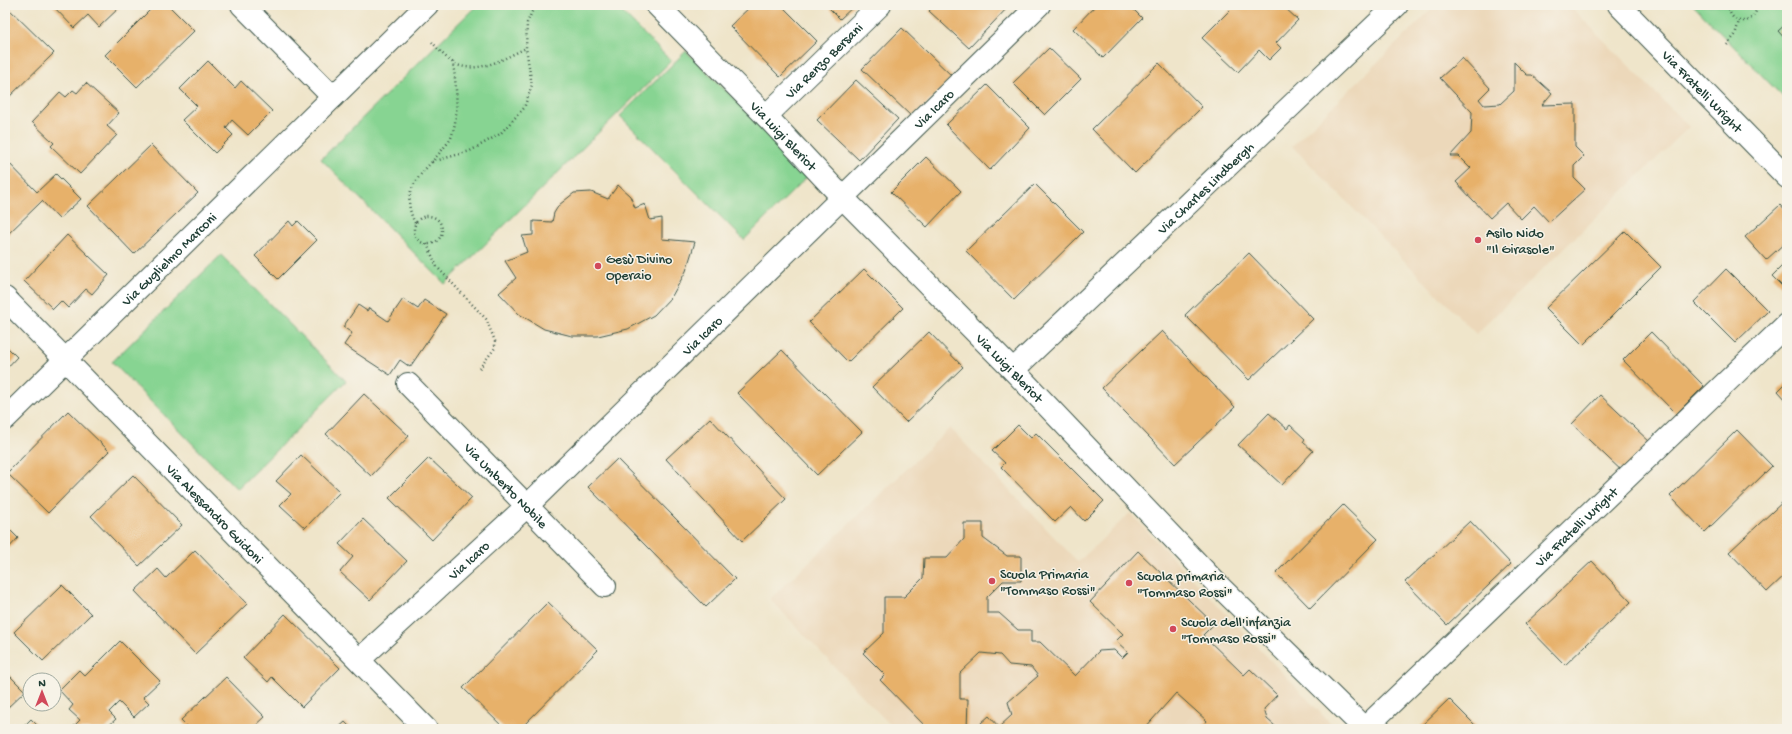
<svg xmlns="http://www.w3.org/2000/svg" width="1792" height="734" font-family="'Gochi Hand',sans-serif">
<rect width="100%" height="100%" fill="#f7f3e8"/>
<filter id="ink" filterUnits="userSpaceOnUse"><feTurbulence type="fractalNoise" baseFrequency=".025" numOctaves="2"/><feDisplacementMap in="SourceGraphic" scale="8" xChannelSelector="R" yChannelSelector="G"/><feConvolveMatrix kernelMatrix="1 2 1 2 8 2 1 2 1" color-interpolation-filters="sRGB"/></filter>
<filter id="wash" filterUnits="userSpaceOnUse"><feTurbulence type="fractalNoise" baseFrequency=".012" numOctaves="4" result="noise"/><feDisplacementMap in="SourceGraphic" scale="16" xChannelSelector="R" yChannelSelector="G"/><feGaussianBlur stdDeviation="0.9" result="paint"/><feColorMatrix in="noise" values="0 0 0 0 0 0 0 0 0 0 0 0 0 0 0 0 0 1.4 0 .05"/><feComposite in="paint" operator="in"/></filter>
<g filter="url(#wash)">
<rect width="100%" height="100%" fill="#efe5ca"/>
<g fill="#ecd8ba">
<path d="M1436,5H1569L1689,127L1476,334L1292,146Z"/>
<path d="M950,428L1078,562L1130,513L1336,729H894L770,599Z"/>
</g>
<g fill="#87d492" stroke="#538863">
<path d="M477,5H615L671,61L445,284L321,159Z"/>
<path d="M1693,5H1787V101Z"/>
<path d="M686,51L810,174L744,240L620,116Z"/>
<path d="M221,255L346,381L237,489L112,362Z"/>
</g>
<g id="blocks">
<g fill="#e7b16b">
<path d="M5,5L54,53L5,101Z"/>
<path d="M52,5H122L99,27L88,15L74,28Z"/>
<path d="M155,5H168L194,31L137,87L105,55Z"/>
<path d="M752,5H781L817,41L780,77L730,26Z"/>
<path d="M826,5H855L840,19Z"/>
<path d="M935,5H1010L969,48L929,11Z"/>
<path d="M1096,5H1129L1142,18L1103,58L1073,29Z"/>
<path d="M1235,5H1282L1298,20L1276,43L1281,48L1269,60L1259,50L1238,72L1202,38Z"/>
<path d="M1787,23V41L1778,31Z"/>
<path d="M902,28L953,77L913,118L862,69Z"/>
<path d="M1049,48L1081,79L1045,115L1013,83Z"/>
<path d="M1462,58L1490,88L1479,99L1484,105L1500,104L1514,91V62L1527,75H1532L1552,93L1542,105L1575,104V147L1584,156L1574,166V178L1585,189L1549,222L1534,206L1521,219L1506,203L1490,218L1456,182L1471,168L1459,156H1450L1471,133L1472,112L1440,78Z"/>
<path d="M208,61L235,88L241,81L272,111L248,135L232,120L226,128L233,135L215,153L182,120L197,106L180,89Z"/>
<path d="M1159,63L1202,107L1135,173L1092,129Z"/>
<path d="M856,80L898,119L859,160L817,120Z"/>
<path d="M86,83L119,113L107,126L117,135L80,174L51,146L54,143L32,122L60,92L66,97L73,90L77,93Z"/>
<path d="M987,85L1030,128L990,170L946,125Z"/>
<path d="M151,145L198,193L134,254L88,206Z"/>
<path d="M926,157L961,191L927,227L891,192Z"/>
<path d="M5,159L37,192L56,174L81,199L59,219L42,201L5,237Z"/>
<path d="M1035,184L1083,232L1014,300L966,251Z"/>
<path d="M618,185L630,196L635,208L645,204L650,220L662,218V239L695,242L686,271L672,296L654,315L628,329L598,336H572L544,329L519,314L499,293L516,278L505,261L527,252L522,236L533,235V221L552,222L554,213L559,205L574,193L591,192L608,199Z"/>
<path d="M1780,205L1787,213V241L1766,260L1745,237Z"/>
<path d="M289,221L293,226L298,221L317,240L278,279L255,256Z"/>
<path d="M1625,231L1661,267L1583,345L1546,308Z"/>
<path d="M67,235L109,275L92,294L86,289L68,308L61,301L53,309L24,281Z"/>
<path d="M1249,253L1313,319L1249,380L1185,315Z"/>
<path d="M1787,261V291L1772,276Z"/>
<path d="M864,269L903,308L848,362L809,322Z"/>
<path d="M1726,269L1768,311L1735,343L1694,302Z"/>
<path d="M403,299L418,309L424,300L446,314L410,367L400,360L390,375L344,345L352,333L343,327L358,305L367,311L369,308L388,321Z"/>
<path d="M1162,331L1235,407L1175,464L1102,388Z"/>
<path d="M929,332L963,367L906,422L872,387Z"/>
<path d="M1651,332L1704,386L1676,414L1623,360Z"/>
<path d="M5,345L17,357L5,370Z"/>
<path d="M782,350L862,432L817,475L737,393Z"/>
<path d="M1787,382V401L1778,391Z"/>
<path d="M364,394L409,436L371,476L326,434Z"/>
<path d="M1600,395L1652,444L1624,473L1572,424Z"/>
<path d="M68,411L109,451L48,513L7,473Z"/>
<path d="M1269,413L1287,429L1290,425L1305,439L1303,442L1313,451L1282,485L1238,445Z"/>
<path d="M710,418L786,499L742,541L666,459Z"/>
<path d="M1018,425L1031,438L1036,433L1104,501L1084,521L1071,507L1055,522L1001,467L1005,463L992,451Z"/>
<path d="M1737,430L1772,466L1705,532L1670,496Z"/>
<path d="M301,455L340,492L305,528L280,505L291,494L276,481Z"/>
<path d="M429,458L472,498L432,540L389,498Z"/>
<path d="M617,459L735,579L706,607L588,487Z"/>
<path d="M133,475L182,525L139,566L91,516Z"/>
<path d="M1787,498V573L1767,592L1729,552Z"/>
<path d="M1343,505L1378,539L1310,608L1276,573Z"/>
<path d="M363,519L407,561L370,600L340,572L353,557L339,544Z"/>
<path d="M1470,521L1511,564L1447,625L1405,582Z"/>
<path d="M964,523H983V538L1007,556H1021V581H1003L987,597V613H999L1018,630H1031V642H1040L1075,676L1099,651L1114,650L1122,658L1128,652L1116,641L1123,634L1090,602L1138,551L1214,624L1203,635L1244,675L1250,669L1277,695L1264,709L1267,719L1275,726V729H1200L1207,721L1176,693L1144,729H981V723L989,716L999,727L1012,715L1008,702L1038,676L1031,667L1009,665L1000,655L981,653L960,673V699H968L967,729H928L880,680L885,675L863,653L884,633V597H904L923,578L924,558H947L964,539Z"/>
<path d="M5,525L18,538L5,552Z"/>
<path d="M195,550L247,604L195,654L135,591L158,569L166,578Z"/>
<path d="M1592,561L1631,602L1565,665L1525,624Z"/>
<path d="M62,585L91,614L43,661L14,632Z"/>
<path d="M548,602L598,650L520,729H505L463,688Z"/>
<path d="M285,614L340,668L302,707L272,677L268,682L243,658Z"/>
<path d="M120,641L160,681L143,697L149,703L134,717L119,702L109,712L116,719L105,729H77L74,726L80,720L69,710L73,705L59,690L79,670L85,676Z"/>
<path d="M5,671L25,691L5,710Z"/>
<path d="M226,677L265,717L252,729H190L181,720Z"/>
<path d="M1449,699L1479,729H1418Z"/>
<path d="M31,719L41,729H21Z"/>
<path d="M345,722L352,729H337Z"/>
</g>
</g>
</g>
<g filter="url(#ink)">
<use href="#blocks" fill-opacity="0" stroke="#3e564a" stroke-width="1"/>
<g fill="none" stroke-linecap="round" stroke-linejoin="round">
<defs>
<g id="minor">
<path d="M242,5L333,97L427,5"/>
<path id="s1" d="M657,5L766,116L843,198L1013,370L1218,585L1365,729"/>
<path id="s2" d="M1619,5L1787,177"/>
<path id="s3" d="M766,116L880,5"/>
<path id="s4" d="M5,298L426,729"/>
<path id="s5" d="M1013,370L1397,5"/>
<path id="s6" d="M408,384L605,586"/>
<path id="s7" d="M5,419L333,97"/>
<path id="s8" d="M360,659L527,506L1039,5"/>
<path id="s9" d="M1364,729L1787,324"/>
</g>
</defs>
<use href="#minor" stroke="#3e564a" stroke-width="24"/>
<g stroke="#3e564a" stroke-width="2.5" stroke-dasharray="1 3" stroke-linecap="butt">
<path d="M1729,5C1728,26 1756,27 1757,5"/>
<path d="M432,42C439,50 450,64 461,66C483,72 507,57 526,48"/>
<path d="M1727,45L1735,35L1739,21"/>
<path d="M432,162L470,151L500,134L524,108L532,85L526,48L527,23L535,5"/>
<circle cx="428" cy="230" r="14"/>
<path d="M415,223C398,189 422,175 442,150C445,146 449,142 451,138C460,113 456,87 453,62"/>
<path d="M427,244L437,267L486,319L495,341V348L478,370"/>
</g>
<use href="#minor" stroke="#fff" stroke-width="22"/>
</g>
</g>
<g fill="#d1495b" stroke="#f7f3e8" stroke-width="1.5">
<circle cx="1478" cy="240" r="4"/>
<circle cx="598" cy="266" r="4"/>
<circle cx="992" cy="581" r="4"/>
<circle cx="1129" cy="583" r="4"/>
<circle cx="1173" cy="629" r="4"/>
</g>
<g text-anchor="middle" stroke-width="3" stroke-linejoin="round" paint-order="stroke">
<g font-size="14" fill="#1f3d34" stroke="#f7f3e8">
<text dy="5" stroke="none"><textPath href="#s3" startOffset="80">Via Renzo Bersani</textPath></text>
<text dy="5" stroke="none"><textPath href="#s2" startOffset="120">Via Fratelli Wright</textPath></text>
<text dy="5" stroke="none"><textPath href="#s8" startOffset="795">Via Icaro</textPath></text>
<text dy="5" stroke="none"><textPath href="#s1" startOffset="182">Via Luigi Bleriot</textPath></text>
<text dy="5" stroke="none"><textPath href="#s5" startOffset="265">Via Charles Lindbergh</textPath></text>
<text dy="5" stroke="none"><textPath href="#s7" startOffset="229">Via Guglielmo Marconi</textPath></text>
<text dy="5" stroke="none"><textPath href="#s8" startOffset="471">Via Icaro</textPath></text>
<text dy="5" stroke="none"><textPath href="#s1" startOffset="506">Via Luigi Bleriot</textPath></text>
<text dy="5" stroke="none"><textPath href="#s6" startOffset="141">Via Umberto Nobile</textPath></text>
<text dy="5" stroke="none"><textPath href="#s4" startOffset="301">Via Alessandro Guidoni</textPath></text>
<text dy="5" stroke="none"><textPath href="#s9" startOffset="293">Via Fratelli Wright</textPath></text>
<text dy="5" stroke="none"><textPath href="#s8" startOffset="147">Via Icaro</textPath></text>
</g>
<g font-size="14" fill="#1f3d34" stroke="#f7f3e8" text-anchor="start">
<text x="1486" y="237">Asilo Nido<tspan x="1486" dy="16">"Il Girasole"</tspan></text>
<text x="606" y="263">Gesù Divino<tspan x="606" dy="16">Operaio</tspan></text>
<text x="1000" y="578">Scuola Primaria<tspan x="1000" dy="16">"Tommaso Rossi"</tspan></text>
<text x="1137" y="580">Scuola primaria<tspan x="1137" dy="16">"Tommaso Rossi"</tspan></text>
<text x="1181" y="626">Scuola dell'infanzia<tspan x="1181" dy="16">"Tommaso Rossi"</tspan></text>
</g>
</g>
<rect width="1792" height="734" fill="none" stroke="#f7f3e8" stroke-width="20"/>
<g transform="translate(42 692)"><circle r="19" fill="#f7f3e8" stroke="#a1aaa0"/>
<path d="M0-3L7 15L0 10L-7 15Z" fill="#d1495b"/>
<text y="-6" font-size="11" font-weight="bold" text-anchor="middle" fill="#1f3d34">N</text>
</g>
</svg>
